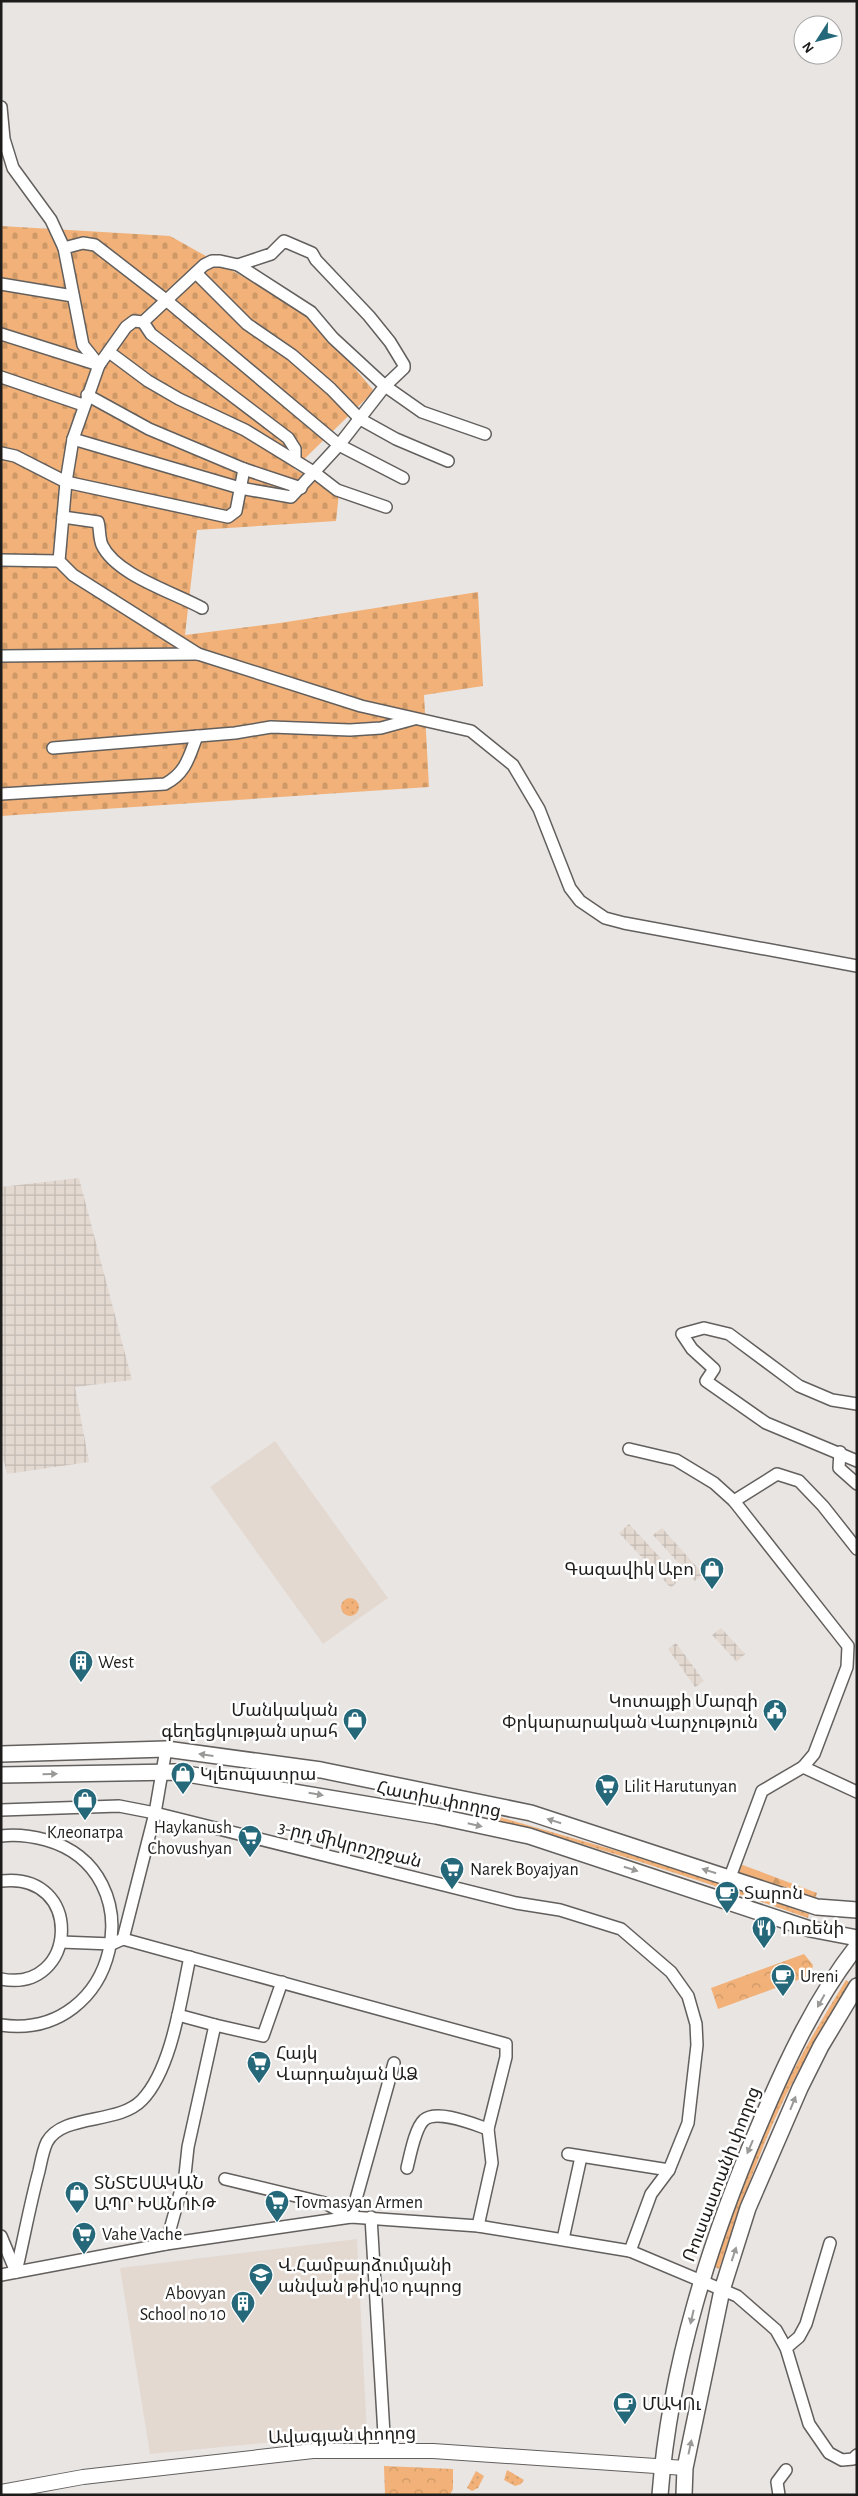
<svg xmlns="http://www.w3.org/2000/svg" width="858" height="2496" font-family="'Alegreya Sans','Noto Sans Armenian',sans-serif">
<defs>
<pattern id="industrial-grid" width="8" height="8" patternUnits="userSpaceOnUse" patternTransform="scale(1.25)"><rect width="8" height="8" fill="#e3d9d1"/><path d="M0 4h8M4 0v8" fill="none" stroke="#c2bab3"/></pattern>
<pattern id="grass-dots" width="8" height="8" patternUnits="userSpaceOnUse" patternTransform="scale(1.25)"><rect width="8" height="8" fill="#f1b178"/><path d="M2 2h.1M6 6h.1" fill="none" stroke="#ce9867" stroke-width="1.8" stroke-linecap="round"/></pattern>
<pattern id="forest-firs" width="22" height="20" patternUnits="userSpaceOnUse" patternTransform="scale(1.25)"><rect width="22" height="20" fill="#f1b178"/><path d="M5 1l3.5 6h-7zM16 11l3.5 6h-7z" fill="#ce9867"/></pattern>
<pattern id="cemetery-stones" width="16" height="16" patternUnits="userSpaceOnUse" patternTransform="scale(1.25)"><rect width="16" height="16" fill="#f1b178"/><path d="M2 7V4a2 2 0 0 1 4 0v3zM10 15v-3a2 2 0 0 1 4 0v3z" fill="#ce9867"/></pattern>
<pattern id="park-crowns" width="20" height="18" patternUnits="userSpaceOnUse" patternTransform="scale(1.25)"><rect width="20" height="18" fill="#f1b178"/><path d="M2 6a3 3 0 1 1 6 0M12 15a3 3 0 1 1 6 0" fill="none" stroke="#ce9867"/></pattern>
</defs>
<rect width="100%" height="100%" fill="#e9e5e3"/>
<g fill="#e3d9d1">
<path d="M275,1441L388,1598L323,1644L210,1487Z"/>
<path d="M357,2239L367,2433L150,2454L120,2268Z"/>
</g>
<g fill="url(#industrial-grid)">
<path d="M79,1178L132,1380L75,1387L89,1462L7,1474L1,1449V1187Z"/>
<path d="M629,1524L680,1579L671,1588L619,1533Z"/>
<path d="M662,1528L703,1574L695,1581L653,1535Z"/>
<path d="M721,1628L745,1654L737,1662L712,1635Z"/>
<path d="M676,1643L704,1681L695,1687L668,1649Z"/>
</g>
<g fill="url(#grass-dots)">
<circle cx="350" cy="1607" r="9"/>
<path d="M489,1814L677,1868L809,1914L808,1918C702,1881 597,1846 488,1818L486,1815Z"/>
<path d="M846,1980L851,1983C828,2019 806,2056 786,2095C759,2151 739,2210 719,2269L715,2267C734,2208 755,2149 782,2093C801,2054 823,2017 846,1980Z"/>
<path d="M507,2470L524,2480L521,2484L515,2486L504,2480Z"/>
<path d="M476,2471L484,2476L478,2488L472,2491L467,2488Z"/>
</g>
<path fill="url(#forest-firs)" d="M740,1864L817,1893L814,1902L736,1873Z"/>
<path fill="url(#cemetery-stones)" d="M1,226L170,236L308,313L374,391L294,469L339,493L336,521L197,530L185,635L280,623L478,592L483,686L424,695L429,787L1,816Z"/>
<g fill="url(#park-crowns)">
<path d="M804,1954L813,1965L811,1975L718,2009L711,1988Z"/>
<path d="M384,2466L453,2469V2489L450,2495H385Z"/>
</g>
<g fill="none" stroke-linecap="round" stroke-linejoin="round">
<defs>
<g id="minor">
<path d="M1,107L4,139L13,168L51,220L64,248L83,345L99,365L73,439L66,482L59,561L73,575L198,654L361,706L471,731L513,765L539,809L570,888L580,901L605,918L624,923L857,966"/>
<path d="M64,248L83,243L95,245L166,300L339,445L403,478"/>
<path d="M238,265L271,254L284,241L312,253L316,260L369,316L390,342L404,365V368L385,386L422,412L485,434"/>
<path d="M196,273L247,324L292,355L331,389L360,419L396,439L448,461"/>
<path d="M1,284L73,296"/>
<path d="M143,322L151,334L288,438L295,449V460"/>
<path d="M1,334L99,365L126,327L134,321L143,322L204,265L212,261H220L238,265L311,312L333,338L385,386L339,445L291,497L240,488L73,439"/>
<path d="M109,352L148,381L179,399L245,430L315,473L337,490L386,507"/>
<path d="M1,377L83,405"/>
<path d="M87,395L149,429L244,469"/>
<path d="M1,453L15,456L66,482L228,517L236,511L244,469L301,488"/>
<path d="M63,517L98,522C100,529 99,538 102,545C116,575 173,592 202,608"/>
<path d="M1,560L59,561"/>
<path d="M1,656L198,654"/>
<path d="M53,748L235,733L271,727L350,730L381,728L414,719"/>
<path d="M1,794L165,784C186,773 189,757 197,736"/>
<path d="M857,1404L832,1400L799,1386L729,1334L704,1328L682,1334L692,1349L714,1369L706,1381L766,1423L857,1461"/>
<path d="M629,1449L676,1460L714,1483L734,1501L848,1646L847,1667L814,1754L803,1767L762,1791L730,1877"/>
<path d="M840,1452L839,1468L857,1484"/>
<path d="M734,1501L777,1474L799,1481L823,1506L857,1549"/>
<path d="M803,1767L857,1792"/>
<path d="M1,1810L119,1806L155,1813L516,1903L560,1910L621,1929L671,1972L688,1996L696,2024L697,2045L688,2123L669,2170L651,2194L630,2251"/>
<path d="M1,1836C17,1834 31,1836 46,1840C156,1871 119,2042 1,2025"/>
<path d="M1,1881C85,1871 78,1994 1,1979"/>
<path d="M123,1939L155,1813L166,1749"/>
<path d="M61,1942L112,1944L123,1939L506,2044V2057L488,2129"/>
<path d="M215,2025L263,2036L282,1982"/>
<path d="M568,2154L669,2170"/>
<path d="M407,2168C410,2156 415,2128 424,2120C437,2109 473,2124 488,2129L492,2163L478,2226"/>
<path d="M225,2179L325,2203L351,2217L394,2063"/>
<path d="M371,2217L385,2451"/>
<path d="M1,2236L16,2272"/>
<path d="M563,2239L581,2157"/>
<path d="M166,2244L185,2175L188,2147L215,2025L178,2015"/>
<path d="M16,2272C24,2238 30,2204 39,2171C41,2162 43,2150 47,2142C63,2113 118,2125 142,2100C172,2069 181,1998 190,1957"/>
<path d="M1,2275L166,2244L351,2217L478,2226L630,2251L737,2296L776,2330L786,2348L809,2424L829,2453L842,2460L853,2459L857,2455"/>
<path d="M786,2348L799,2337L806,2324L830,2243"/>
<path d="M779,2495L777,2482L786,2470"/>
</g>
<path id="tertiary" d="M1,2492L83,2477L313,2451H433L685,2468"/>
<g id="secondary">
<path d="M1,1754L166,1749L321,1770L531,1813L817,1907L857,1910"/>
<path d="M1,1775L175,1772L436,1816L529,1836L810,1929L857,1938"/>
<path d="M660,2495C670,2365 710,2240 761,2121C787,2060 816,1998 857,1946"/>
<path d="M684,2495L685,2468L722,2290L748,2208L800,2088L821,2046L857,1986"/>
</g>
</defs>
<use href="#minor" stroke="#625f5d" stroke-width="14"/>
<use href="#tertiary" stroke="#625f5d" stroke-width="16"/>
<use href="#secondary" stroke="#625f5d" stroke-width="18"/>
<use href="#minor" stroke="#fff" stroke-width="11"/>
<use href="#tertiary" stroke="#fff" stroke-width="14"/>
<use href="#secondary" stroke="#fff" stroke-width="15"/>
</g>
<defs><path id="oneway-solid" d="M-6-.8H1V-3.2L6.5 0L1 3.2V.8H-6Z" transform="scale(1.25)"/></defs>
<g fill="#999998">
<use href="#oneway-solid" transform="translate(206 1755) rotate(-172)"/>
<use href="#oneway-solid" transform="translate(50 1774) rotate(-1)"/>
<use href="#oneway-solid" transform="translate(316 1794) rotate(10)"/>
<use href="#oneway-solid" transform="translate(554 1821) rotate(-162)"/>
<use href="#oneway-solid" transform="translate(475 1825) rotate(13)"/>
<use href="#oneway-solid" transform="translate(631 1869) rotate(18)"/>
<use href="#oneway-solid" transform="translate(709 1871) rotate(-162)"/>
<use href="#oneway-solid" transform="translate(821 2001) rotate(119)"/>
<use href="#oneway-solid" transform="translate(793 2103) rotate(-68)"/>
<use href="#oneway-solid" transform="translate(750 2147) rotate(113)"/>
<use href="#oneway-solid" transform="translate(734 2254) rotate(-72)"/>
<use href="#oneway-solid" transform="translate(692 2317) rotate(103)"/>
<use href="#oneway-solid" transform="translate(690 2447) rotate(-78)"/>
</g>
<defs>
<symbol id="shop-pin" viewBox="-11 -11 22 30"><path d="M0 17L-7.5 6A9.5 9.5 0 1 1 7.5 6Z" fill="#24687a" stroke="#fff"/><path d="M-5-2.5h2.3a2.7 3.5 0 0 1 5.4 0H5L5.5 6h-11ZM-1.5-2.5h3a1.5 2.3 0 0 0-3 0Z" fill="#fff"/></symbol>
<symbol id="building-pin" viewBox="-11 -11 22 30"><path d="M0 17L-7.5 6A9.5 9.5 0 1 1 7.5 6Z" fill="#24687a" stroke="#fff"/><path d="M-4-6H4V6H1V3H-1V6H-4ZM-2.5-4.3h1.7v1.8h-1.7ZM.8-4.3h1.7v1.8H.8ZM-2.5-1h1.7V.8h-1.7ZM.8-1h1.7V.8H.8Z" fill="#fff"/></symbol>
<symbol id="civic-pin" viewBox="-11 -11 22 30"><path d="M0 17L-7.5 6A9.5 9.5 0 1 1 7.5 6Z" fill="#24687a" stroke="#fff"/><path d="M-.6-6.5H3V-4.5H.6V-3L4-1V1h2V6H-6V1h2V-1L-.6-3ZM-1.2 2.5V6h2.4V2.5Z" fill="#fff"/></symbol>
<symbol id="supermarket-pin" viewBox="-11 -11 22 30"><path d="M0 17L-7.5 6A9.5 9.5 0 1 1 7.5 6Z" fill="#24687a" stroke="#fff"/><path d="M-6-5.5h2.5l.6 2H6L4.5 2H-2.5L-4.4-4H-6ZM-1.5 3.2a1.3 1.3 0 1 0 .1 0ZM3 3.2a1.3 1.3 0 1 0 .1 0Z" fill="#fff"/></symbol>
<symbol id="cafe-pin" viewBox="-11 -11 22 30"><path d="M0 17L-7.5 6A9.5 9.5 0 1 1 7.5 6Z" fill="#24687a" stroke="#fff"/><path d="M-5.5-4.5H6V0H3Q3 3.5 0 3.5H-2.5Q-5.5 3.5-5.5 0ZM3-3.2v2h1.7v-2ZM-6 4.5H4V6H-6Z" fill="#fff"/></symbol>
<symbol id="restaurant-pin" viewBox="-11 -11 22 30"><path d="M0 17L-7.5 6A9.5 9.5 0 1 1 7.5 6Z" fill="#24687a" stroke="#fff"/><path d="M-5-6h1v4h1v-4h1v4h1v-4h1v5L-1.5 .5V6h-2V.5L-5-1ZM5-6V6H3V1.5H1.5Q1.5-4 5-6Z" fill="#fff"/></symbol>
<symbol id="school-pin" viewBox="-11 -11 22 30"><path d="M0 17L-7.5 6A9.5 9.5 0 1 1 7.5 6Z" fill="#24687a" stroke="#fff"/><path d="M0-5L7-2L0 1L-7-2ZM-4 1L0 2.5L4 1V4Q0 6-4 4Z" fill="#fff"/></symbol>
</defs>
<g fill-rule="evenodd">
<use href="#shop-pin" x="698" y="1555" width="28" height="38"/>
<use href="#building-pin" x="67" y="1648" width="28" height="38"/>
<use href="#civic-pin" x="761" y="1697" width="28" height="38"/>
<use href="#shop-pin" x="341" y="1706" width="28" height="38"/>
<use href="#shop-pin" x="169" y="1760" width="28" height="38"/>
<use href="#supermarket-pin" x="593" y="1772" width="28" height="38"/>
<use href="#shop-pin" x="71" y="1786" width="28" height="38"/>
<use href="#supermarket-pin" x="236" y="1823" width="28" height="38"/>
<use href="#supermarket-pin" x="438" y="1855" width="28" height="38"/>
<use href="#cafe-pin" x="713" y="1879" width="28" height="38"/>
<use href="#restaurant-pin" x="750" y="1914" width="28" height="38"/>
<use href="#cafe-pin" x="769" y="1962" width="28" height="38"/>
<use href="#supermarket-pin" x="245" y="2049" width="28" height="38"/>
<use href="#shop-pin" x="63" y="2179" width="28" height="38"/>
<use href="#supermarket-pin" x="263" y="2188" width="28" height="38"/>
<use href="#supermarket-pin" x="70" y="2220" width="28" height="38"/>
<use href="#school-pin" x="247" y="2261" width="28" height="38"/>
<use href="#building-pin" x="229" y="2289" width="28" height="38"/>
<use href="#cafe-pin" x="611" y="2390" width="28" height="38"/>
</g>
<g text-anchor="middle" stroke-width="5" stroke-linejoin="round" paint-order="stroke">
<g font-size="18" fill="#1d1c1b" stroke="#fff" text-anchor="start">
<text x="694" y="1575" text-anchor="end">Գազավիկ Աբո</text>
<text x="98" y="1668">West</text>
<text x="758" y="1707" text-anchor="end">Կոտայքի Մարզի<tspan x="758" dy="21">Փրկարարական Վարչություն</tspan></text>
<text x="338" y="1716" text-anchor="end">Մանկական<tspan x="338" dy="21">գեղեցկության սրահ</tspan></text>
<text x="200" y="1780">Կլեոպատրա</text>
<text x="624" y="1792">Lilit Harutunyan</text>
<text x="232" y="1833" text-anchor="end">Haykanush<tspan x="232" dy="21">Chovushyan</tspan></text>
<text x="85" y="1838" text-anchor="middle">Клеопатра</text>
<text x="470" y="1875">Narek Boyajyan</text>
<text x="744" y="1899">Տարոն</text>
<text x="782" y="1934">Ուռենի</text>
<text x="800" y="1982">Ureni</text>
<text x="276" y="2059">Հայկ<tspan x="276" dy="21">Վարդանյան ԱՁ</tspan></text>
<text x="94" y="2189">ՏՆՏԵՍԱԿԱՆ<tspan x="94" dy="21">ԱՊՐ ԽԱՆՈՒԹ</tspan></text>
<text x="294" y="2208">Tovmasyan Armen</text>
<text x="102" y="2240">Vahe Vache</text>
<text x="278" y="2271">Վ.Համբարձումյանի<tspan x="278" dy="21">անվան թիվ 10 դպրոց</tspan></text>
<text x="226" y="2299" text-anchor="end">Abovyan<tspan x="226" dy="21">School no 10</tspan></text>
<text x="642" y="2410">ՄԱԿՈւ</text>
</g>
<g font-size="18" fill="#1d1c1b" stroke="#fff">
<text transform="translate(439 1799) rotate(11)" y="6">Հատիս փողոց</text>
<text transform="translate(350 1844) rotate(14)" y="6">3-րդ միկրոշրջան</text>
<text transform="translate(721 2174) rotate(-69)" y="6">Ռուսաստանի փողոց</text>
<text transform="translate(342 2435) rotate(-2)" y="6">Ավագյան փողոց</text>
</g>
</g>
<rect width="858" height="2496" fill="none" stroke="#1d1c1b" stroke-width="5"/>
<g transform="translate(818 40) rotate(234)"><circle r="24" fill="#ffffff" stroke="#a5a4a4"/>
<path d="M0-4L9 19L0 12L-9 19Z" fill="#24687a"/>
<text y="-8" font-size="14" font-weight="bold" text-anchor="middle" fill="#1d1c1b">N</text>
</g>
</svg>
